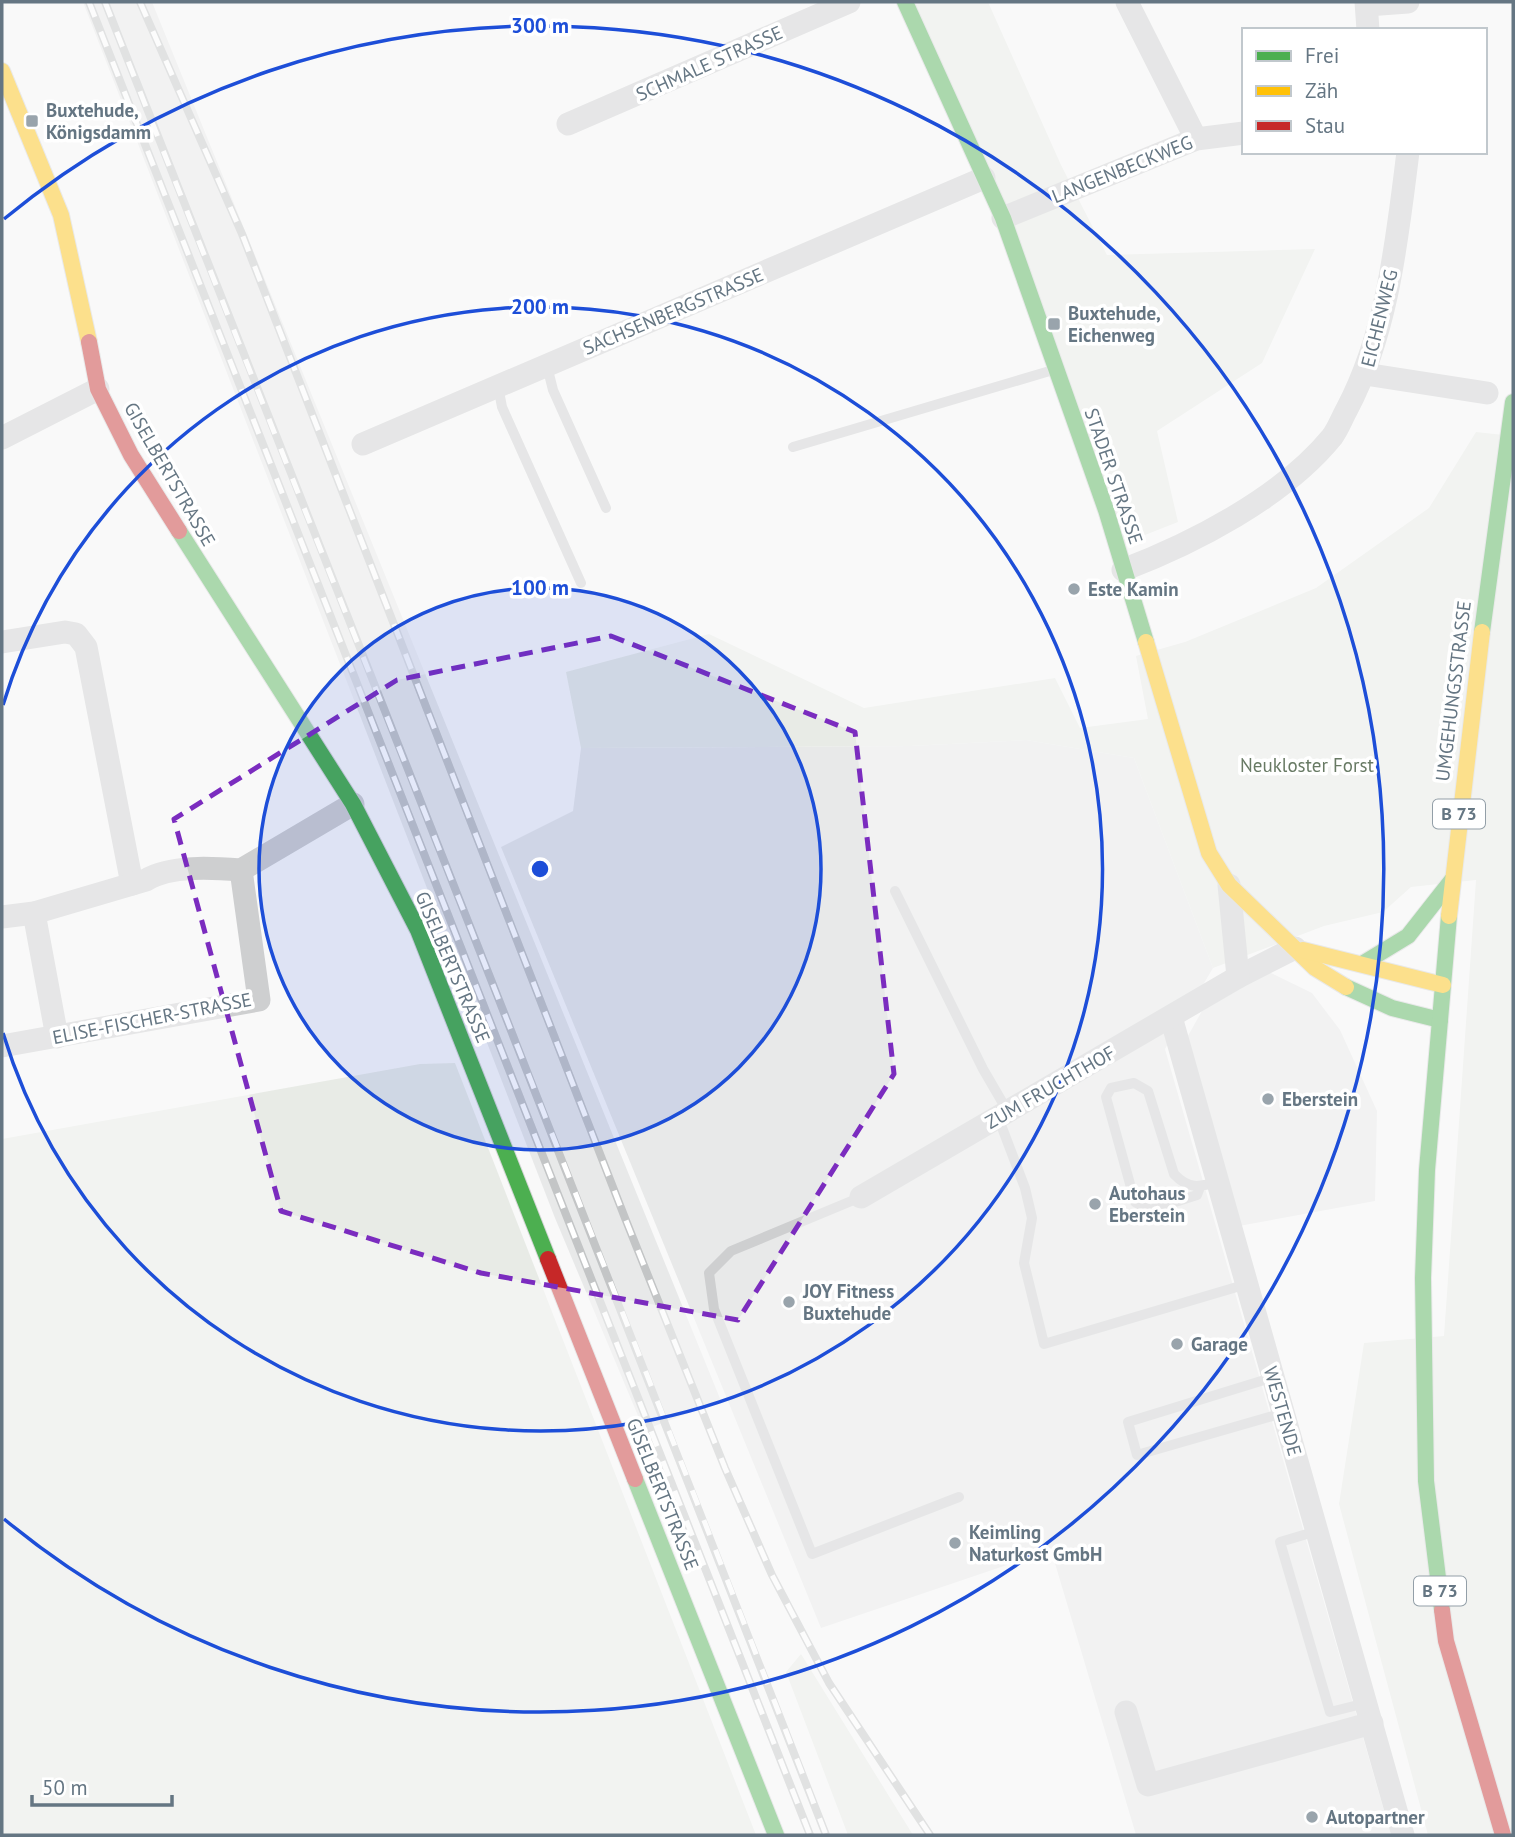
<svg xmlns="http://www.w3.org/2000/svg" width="1515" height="1837" font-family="'PT Sans',sans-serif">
<rect width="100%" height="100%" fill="#f9f9f9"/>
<g fill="#e8e9e9">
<path d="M83,2H152L721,1401L644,1430L555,1218Z"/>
<path d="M1026,740L1134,758L1213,968L1165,1049L1391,1835H1136L1051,1550L821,1628L501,847L573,811L581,748L910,746Z"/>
<path d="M1269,972L1312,993L1340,1030L1377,1111L1375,1201L1239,1226L1185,1041L1202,1011Z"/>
</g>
<g fill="#e8ebe6">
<path d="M909,2H988L1061,165L1107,255L1315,249L1262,363L1157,431L1178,522L1122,544Z"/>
<path d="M1476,432L1513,436V1835H1428L1339,1504L1364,1343L1444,1336L1476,880L1411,887L1383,912L1324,926L1213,968L1134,758L1026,740L910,746L581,748L566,672L709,634L864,708L1055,678L1080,728L1148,719L1136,656L1185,642L1316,588L1429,508Z"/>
<path d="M455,1063L756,1835H2V1139L420,1064Z"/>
<path d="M801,1654L913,1835H848L786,1672Z"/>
</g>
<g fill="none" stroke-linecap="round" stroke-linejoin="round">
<defs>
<g id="fast">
<path d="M905,2L1003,218L1106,510L1146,642"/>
<path d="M179,531L353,804L418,930L548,1259"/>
<path d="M1482,632L1513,402"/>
<path d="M1362,964L1408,936L1452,880"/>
<path d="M1346,987L1392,1008L1440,1020"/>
<path d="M635,1479L776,1835"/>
<path d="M1442,1610L1426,1481L1423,1278L1427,1170L1449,916"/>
</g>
<g id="slow">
<path d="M2,71L61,215L89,342"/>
<path d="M1146,642L1209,853L1229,885L1315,968L1346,987"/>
<path d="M1449,916L1482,632"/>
<path d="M1303,950L1443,985"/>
</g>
<g id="jam">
<path d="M89,342L98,389L131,455L179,531"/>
<path d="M548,1259L635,1479"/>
<path d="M1442,1610L1446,1641L1503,1835"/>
</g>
</defs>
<use href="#fast" stroke="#d5d6d7" stroke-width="18"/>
<use href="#slow" stroke="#d5d6d7" stroke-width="18"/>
<use href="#jam" stroke="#d5d6d7" stroke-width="18"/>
<g stroke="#cecfd0" stroke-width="10">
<path d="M547,366L553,390L606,508"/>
<path d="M498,386L502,407L581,583"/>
<path d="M793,447L1053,370"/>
<path d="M895,891L983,1069L1008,1112"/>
<path d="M998,1117L1025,1188L1032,1218L1024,1263L1044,1344L1247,1284"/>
<path d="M1200,1187L1197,1195L1150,1210L1135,1202L1106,1097L1111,1088L1134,1083L1148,1091L1174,1174C1188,1189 1199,1188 1218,1181"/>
<path d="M861,1197L731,1251L709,1273L714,1309L812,1554L959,1497"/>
<path d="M1274,1377L1128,1422L1137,1455L1283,1413"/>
<path d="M1317,1531L1280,1542L1330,1712L1366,1703"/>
</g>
<g stroke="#cecfd0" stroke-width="23">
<path d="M1127,2L1196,139"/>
<path d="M1366,2L1368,30"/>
<path d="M1367,5L1408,2"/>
<path d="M568,124L849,2"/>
<path d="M1003,218L1196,139L1244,133"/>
<path d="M1365,374L1487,393"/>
<path d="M2,438L98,389"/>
<path d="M363,444L984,178"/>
<path d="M1123,570C1194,543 1283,497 1332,437C1338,429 1342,418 1347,409C1388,331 1397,239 1408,152"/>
<path d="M2,642L65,632L76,634L86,647L132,884"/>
<path d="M34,913L57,1037"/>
<path d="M2,917L34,913L146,880C170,865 214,868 241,870L353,804"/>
<path d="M1238,977L1295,948"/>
<path d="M1171,1017L1403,1835"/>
<path d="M2,1046L259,1000L241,870"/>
<path d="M861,1197L1238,977L1229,885"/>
<path d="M1126,1712L1148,1785L1372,1723"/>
</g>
<use href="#fast" stroke="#4caf50" stroke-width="16"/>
<use href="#slow" stroke="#ffc107" stroke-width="16"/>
<use href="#jam" stroke="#c62828" stroke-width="16"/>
<defs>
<g id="rail">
<path d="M89,2L810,1835"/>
<path d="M105,2C344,614 590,1222 826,1835"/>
<path d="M140,2L242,234L625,1218L725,1468L772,1575L829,1683L930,1835"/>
</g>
</defs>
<use href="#rail" stroke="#c3c5c6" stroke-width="8"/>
<use href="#rail" stroke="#fff" stroke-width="5" stroke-dasharray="16" stroke-linecap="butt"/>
</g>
<path d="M0 0H1515V1837H0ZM611,636L855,732L894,1074L738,1320L481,1273L281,1211L174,819L397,680Z" fill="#f9f9f9" fill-opacity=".55" fill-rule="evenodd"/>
<path fill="none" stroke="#7b2cbf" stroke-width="5" stroke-dasharray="14 9" stroke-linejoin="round" d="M611,636L855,732L894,1074L738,1320L481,1273L281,1211L174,819L397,680Z"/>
<circle cx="540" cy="869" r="281" fill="#1d4ed8" fill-opacity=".12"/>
<g fill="none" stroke="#1d4ed8" stroke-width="3.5">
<circle cx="540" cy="869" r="281"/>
<path d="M3 705A562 562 0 1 1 3 1033"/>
<path d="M4 219A843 843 0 1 1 4 1519"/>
</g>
<g fill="#99a4ac" stroke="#fff" stroke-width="2.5">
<rect x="25" y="114" width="14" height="14" rx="3.5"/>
<rect x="1047" y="317" width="14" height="14" rx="3.5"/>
<circle cx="1074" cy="589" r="7"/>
<circle cx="1268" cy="1099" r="7"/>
<circle cx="1095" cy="1204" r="7"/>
<circle cx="789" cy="1302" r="7"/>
<circle cx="1177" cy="1344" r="7"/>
<circle cx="955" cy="1543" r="7"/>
<circle cx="1312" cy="1817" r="7"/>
</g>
<g text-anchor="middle" stroke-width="7" stroke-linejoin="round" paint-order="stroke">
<g fill="#fff" stroke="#939fa8" stroke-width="2">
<rect x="1433" y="799.5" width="52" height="29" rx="5"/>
<rect x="1414" y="1576.5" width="52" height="29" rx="5"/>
</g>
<g font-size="18" font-weight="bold" fill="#657683">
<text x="1459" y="820">B 73</text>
<text x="1440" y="1597">B 73</text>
</g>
<g font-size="19" fill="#657683" stroke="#fff">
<text transform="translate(709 63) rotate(-24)" y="7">SCHMALE STRASSE</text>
<text transform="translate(1122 169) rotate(-22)" y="7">LANGENBECKWEG</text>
<text transform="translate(673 311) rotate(-23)" y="7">SACHSENBERGSTRASSE</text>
<text transform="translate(1379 318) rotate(-76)" y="7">EICHENWEG</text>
<text transform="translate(170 474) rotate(60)" y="7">GISELBERTSTRASSE</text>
<text transform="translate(1114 476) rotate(71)" y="7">STADER STRASSE</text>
<text transform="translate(1453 691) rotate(-83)" y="7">UMGEHUNGSSTRASSE</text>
<text transform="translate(453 967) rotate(67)" y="7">GISELBERTSTRASSE</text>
<text transform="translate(152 1018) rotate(-11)" y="7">ELISE-FISCHER-STRASSE</text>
<text transform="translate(1050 1087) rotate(-30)" y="7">ZUM FRUCHTHOF</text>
<text transform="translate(1283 1411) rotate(74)" y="7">WESTENDE</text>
<text transform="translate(663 1494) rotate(68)" y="7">GISELBERTSTRASSE</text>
</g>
<g font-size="19" font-weight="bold" fill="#657683" stroke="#fff" text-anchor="start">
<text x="46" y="117">Buxtehude,<tspan x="46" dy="22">Königsdamm</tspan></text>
<text x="1068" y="320">Buxtehude,<tspan x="1068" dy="22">Eichenweg</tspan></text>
<text x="1088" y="596">Este Kamin</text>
<text x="1282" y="1106">Eberstein</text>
<text x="1109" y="1200">Autohaus<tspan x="1109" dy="22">Eberstein</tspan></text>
<text x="803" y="1298">JOY Fitness<tspan x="803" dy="22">Buxtehude</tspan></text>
<text x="1191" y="1351">Garage</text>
<text x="969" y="1539">Keimling<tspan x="969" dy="22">Naturkost GmbH</tspan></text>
<text x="1326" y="1824">Autopartner</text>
</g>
<g font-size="19" fill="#687a64" stroke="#fff">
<text x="1307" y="772">Neukloster Forst</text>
</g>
</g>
<circle cx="540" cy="869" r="10" fill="#1d4ed8" stroke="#fff" stroke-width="3.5"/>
<g font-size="21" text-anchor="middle" font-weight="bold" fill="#1d4ed8" stroke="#fff" stroke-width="7" stroke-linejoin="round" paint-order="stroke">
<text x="540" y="33">300 m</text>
<text x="540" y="314">200 m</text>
<text x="540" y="595">100 m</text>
</g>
<rect width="1515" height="1837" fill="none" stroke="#657683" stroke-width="7"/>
<rect x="1242" y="28" width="245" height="126" fill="#ffffff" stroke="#c1c8cd" stroke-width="2"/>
<rect x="1256" y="51" width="35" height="10" fill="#4caf50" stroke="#c1c8cd" stroke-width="2"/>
<text x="1305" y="63" font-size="21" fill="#657683">Frei</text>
<rect x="1256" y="86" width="35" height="10" fill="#ffc107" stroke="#c1c8cd" stroke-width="2"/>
<text x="1305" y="98" font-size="21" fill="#657683">Zäh</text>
<rect x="1256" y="121" width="35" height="10" fill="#c62828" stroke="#c1c8cd" stroke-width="2"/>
<text x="1305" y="133" font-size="21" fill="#657683">Stau</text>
<path d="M32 1795v10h140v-10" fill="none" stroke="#657683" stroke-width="3.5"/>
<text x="42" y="1795" font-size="21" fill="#657683" stroke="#ffffff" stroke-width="5" paint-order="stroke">50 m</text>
</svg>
